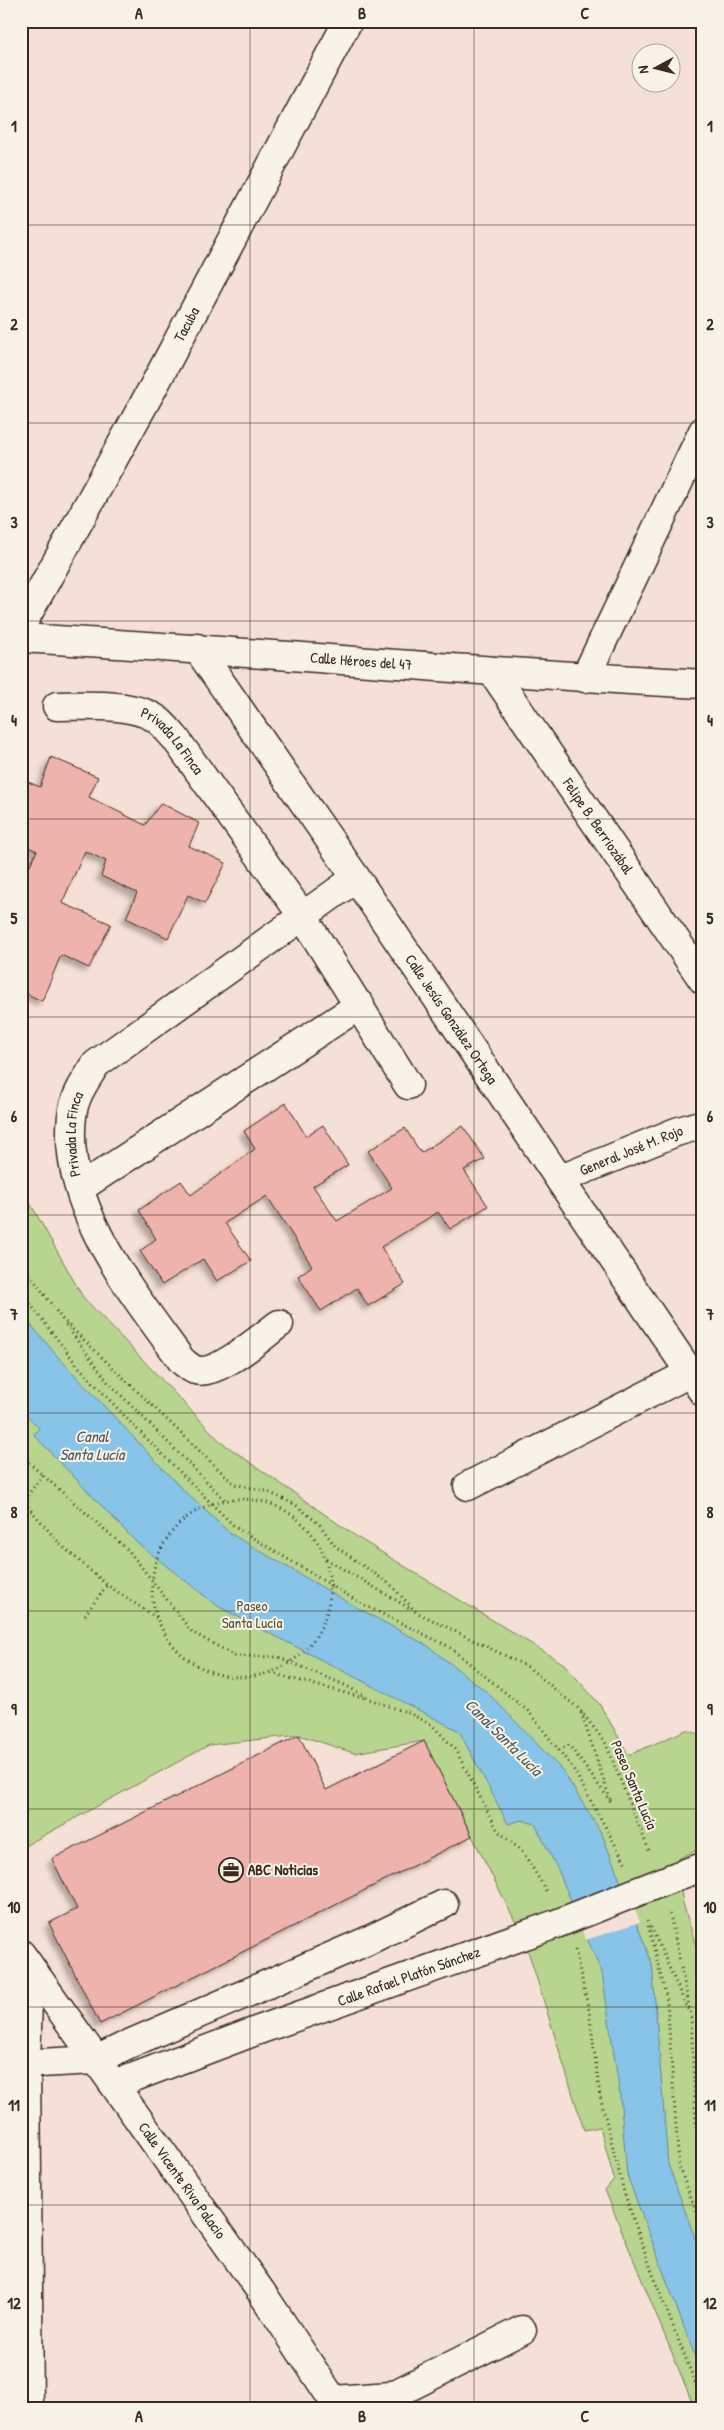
<svg xmlns="http://www.w3.org/2000/svg" width="724" height="2430" font-family="'Patrick Hand',sans-serif">
<defs>
<filter id="shadow"><feDropShadow dx="-4.5" dy="4.5" stdDeviation="2.5" flood-color="#0004"/></filter>
</defs>
<rect width="100%" height="100%" fill="#f5e0d7"/>
<filter id="ink" filterUnits="userSpaceOnUse"><feTurbulence type="fractalNoise" baseFrequency=".02" numOctaves="2"/><feDisplacementMap in="SourceGraphic" scale="10" xChannelSelector="R" yChannelSelector="G"/><feConvolveMatrix kernelMatrix="1 2 1 2 8 2 1 2 1" color-interpolation-filters="sRGB"/></filter>
<g filter="url(#ink)">
<path fill="#b7d58e" stroke="#798056" d="M21,1187L83,1297L221,1442L360,1539L564,1664L600,1705L629,1755L686,1730L703,1735V1847L676,1860L683,1903L703,1969V2409H695L605,2190L614,2179L600,2127L584,2130L529,1954L515,1921L424,1741L354,1753L299,1735L209,1745L21,1848Z"/>
<path fill="#87c4e7" stroke="#698697" d="M21,1313L58,1357L182,1489L231,1534L356,1607L428,1646L489,1694L563,1771L602,1834L652,1963L668,2164L703,2260V2378L627,2175L620,2095L602,1973L558,1870L535,1824L522,1820L508,1824L459,1731L219,1607L137,1543L34,1435L39,1428L21,1409Z"/>
<path fill="#f5e0d7" d="M624,1881L640,1922L586,1940L570,1904Z"/>
<g fill="#efb3ae" stroke="#3b2a1e" filter="url(#shadow)">
<path d="M51,757L98,777L89,797L145,825L161,803L199,823L189,846L226,863L205,903L188,895L168,938L126,918L137,893L101,876L106,861L85,851L62,903L111,924L89,968L61,955L42,1001L21,991V882L37,851L21,844V779L40,787Z"/>
<path d="M286,1103L306,1136L323,1125L348,1165L313,1186L337,1221L392,1188L368,1151L405,1128L421,1153L463,1126L485,1159L464,1170L488,1206L450,1229L438,1212L381,1247L405,1284L368,1306L357,1288L321,1311L298,1276L312,1266L267,1196L225,1223L251,1261L217,1281L203,1259L162,1285L140,1251L156,1239L139,1210L181,1181L191,1195L255,1149L244,1131Z"/>
<path d="M299,1735L326,1790L424,1741L472,1836L100,2024L49,1923L77,1909L52,1859Z"/>
</g>
<g fill="none" stroke-linecap="round" stroke-linejoin="round">
<defs>
<g id="minor">
<path id="s1" d="M21,626L155,384L348,21"/>
<path id="s2" d="M21,638C249,651 475,672 703,684"/>
<path id="s3" d="M197,648L356,878L703,1392"/>
<path id="s4" d="M492,671L703,980"/>
<path d="M585,678L703,431"/>
<path id="s5" d="M57,706C85,706 136,702 159,721C165,726 170,733 175,738L302,915L408,1085"/>
<path id="s6" d="M561,1179L676,1132L703,1124"/>
<path d="M80,1188L360,1005"/>
<path id="s7" d="M279,1324C261,1337 217,1377 195,1370C190,1368 185,1363 182,1361C132,1292 61,1206 72,1116C74,1096 86,1080 96,1064L356,878"/>
<path d="M468,1486L690,1373"/>
<path d="M677,1876L703,1867"/>
<path id="s8" d="M21,1954L262,2293L339,2409"/>
<path d="M29,1965L26,2064L29,2409"/>
<path d="M21,2064L96,2060L129,2044L367,1941L444,1904"/>
<path id="s9" d="M116,2084L256,2031L556,1924"/>
<path d="M333,2400L391,2396L522,2330"/>
</g>
</defs>
<use href="#minor" stroke="#3b2a1e" stroke-width="31"/>
<g stroke="#3b2a1e" stroke-width="3" stroke-dasharray="1 4" stroke-linecap="butt">
<path d="M21,1262L62,1319L234,1484L266,1491L296,1505L320,1525L335,1546L391,1585L416,1612L528,1667L579,1709L605,1742L650,1853"/>
<path d="M21,1292L77,1365L131,1423L235,1527L362,1604L448,1646L529,1712L572,1767L626,1864"/>
<path d="M66,1325L108,1382L225,1500"/>
<path d="M21,1456L129,1551L192,1632L235,1656L278,1657L347,1686L369,1699L409,1713L432,1725L455,1749L498,1831L523,1852L547,1892"/>
<path d="M43,1475L23,1501L60,1544L107,1585L157,1618"/>
<path d="M326,1559L411,1609"/>
<path d="M85,1615L107,1585"/>
<path d="M271,1673L364,1698"/>
<path d="M559,1750L569,1745L611,1802L581,1712"/>
<path d="M670,1914L691,2015L696,2128L703,2148"/>
<path d="M647,1921L667,2000L679,2167L703,2228"/>
<path d="M651,1927L688,2010"/>
<path d="M575,1950L589,2010L600,2096L624,2192L657,2286L703,2402"/>
</g>
<use href="#minor" stroke="#f7f3e8" stroke-width="28"/>
<defs>
<path id="minor-bridge" d="M556,1924L677,1876"/>
</defs>
<use href="#minor-bridge" stroke="#3b2a1e" stroke-width="31" stroke-linecap="butt"/>
<circle stroke="#3b2a1e" stroke-width="3" stroke-dasharray="1 4" stroke-linecap="butt" cx="241" cy="1588" r="89"/>
<use href="#minor-bridge" stroke="#f7f3e8" stroke-width="28"/>
</g>
</g>
<path fill="none" stroke="#3b2a1e" stroke-width="1" stroke-opacity="0.55" d="M250,21V2409M474,21V2409M21,225H703M21,423H703M21,621H703M21,819H703M21,1017H703M21,1215H703M21,1413H703M21,1611H703M21,1809H703M21,2007H703M21,2205H703"/>
<defs>
<symbol id="office-ring" viewBox="-11 -11 22 22"><circle r="9.5" fill="#f7f3e8" stroke="#3b2a1e" stroke-width="1.5"/><path d="M-6-3h4V-5.5h4V-3h4V5H-6ZM-1-4.5V-3h2v-1.5ZM-6 0V1H6V0Z" fill="#3b2a1e"/></symbol>
</defs>
<g fill-rule="evenodd">
<use href="#office-ring" x="217" y="1856" width="28" height="28"/>
</g>
<g text-anchor="middle" stroke-width="4" stroke-linejoin="round" paint-order="stroke">
<g font-size="15" fill="#3b2a1e" stroke="#f7f3e8">
<text dy="5" stroke="none"><textPath href="#s1" startOffset="344">Tacuba</textPath></text>
<text dy="5" stroke="none"><textPath href="#s2" startOffset="341">Calle Héroes del 47</textPath></text>
<text dy="5" stroke="none"><textPath href="#s5" startOffset="128">Privada La Finca</textPath></text>
<text dy="5" stroke="none"><textPath href="#s4" startOffset="188">Felipe B. Berriozábal</textPath></text>
<text dy="5" stroke="none"><textPath href="#s3" startOffset="450">Calle Jesús González Ortega</textPath></text>
<text dy="5" stroke="none"><textPath href="#s7" startOffset="371">Privada La Finca</textPath></text>
<text dy="5" stroke="none"><textPath href="#s6" startOffset="76">General José M. Rojo</textPath></text>
<text transform="translate(634 1785) rotate(67)" y="5">Paseo Santa Lucía</text>
<text dy="5" stroke="none"><textPath href="#s9" startOffset="312">Calle Rafael Platón Sánchez</textPath></text>
<text dy="5" stroke="none"><textPath href="#s8" startOffset="278">Calle Vicente Riva Palacio</textPath></text>
</g>
<g font-size="15" fill="#5a553a" stroke="#f7f3e8">
<text x="252" y="1611">Paseo<tspan x="252" dy="17">Santa Lucía</tspan></text>
</g>
<g font-size="15" font-weight="bold" fill="#3b2a1e" stroke="#f7f3e8" text-anchor="start">
<text x="248" y="1875">ABC Noticias</text>
</g>
<g font-size="16" font-style="italic" fill="#52585a" stroke="#f7f3e8">
<text x="92" y="1442">Canal<tspan x="92" dy="18">Santa Lucía</tspan></text>
<text transform="translate(504 1737) rotate(45)" y="6">Canal Santa Lucía</text>
</g>
</g>
<rect width="724" height="2430" fill="none" stroke="#f7f3e8" stroke-width="55"/>
<g transform="translate(656 68) rotate(263)"><circle r="24" fill="#f7f3e8" stroke="#aca397"/>
<path d="M0-4L9 19L0 12L-9 19Z" fill="#3b2a1e"/>
<text y="-8" font-size="14" font-weight="bold" text-anchor="middle" fill="#3b2a1e">N</text>
</g>
<rect x="28" y="28" width="668" height="2374" fill="none" stroke="#3b2a1e" stroke-width="2"/>
<g font-size="16" text-anchor="middle" font-weight="bold" fill="#3b2a1e">
<text x="139" y="19">A</text>
<text x="362" y="19">B</text>
<text x="585" y="19">C</text>
<text x="14" y="132">1</text>
<text x="710" y="132">1</text>
<text x="14" y="330">2</text>
<text x="710" y="330">2</text>
<text x="14" y="528">3</text>
<text x="710" y="528">3</text>
<text x="14" y="726">4</text>
<text x="710" y="726">4</text>
<text x="14" y="924">5</text>
<text x="710" y="924">5</text>
<text x="14" y="1122">6</text>
<text x="710" y="1122">6</text>
<text x="14" y="1320">7</text>
<text x="710" y="1320">7</text>
<text x="14" y="1518">8</text>
<text x="710" y="1518">8</text>
<text x="14" y="1715">9</text>
<text x="710" y="1715">9</text>
<text x="14" y="1913">10</text>
<text x="710" y="1913">10</text>
<text x="14" y="2111">11</text>
<text x="710" y="2111">11</text>
<text x="14" y="2309">12</text>
<text x="710" y="2309">12</text>
<text x="139" y="2422">A</text>
<text x="362" y="2422">B</text>
<text x="585" y="2422">C</text>
</g>
</svg>
